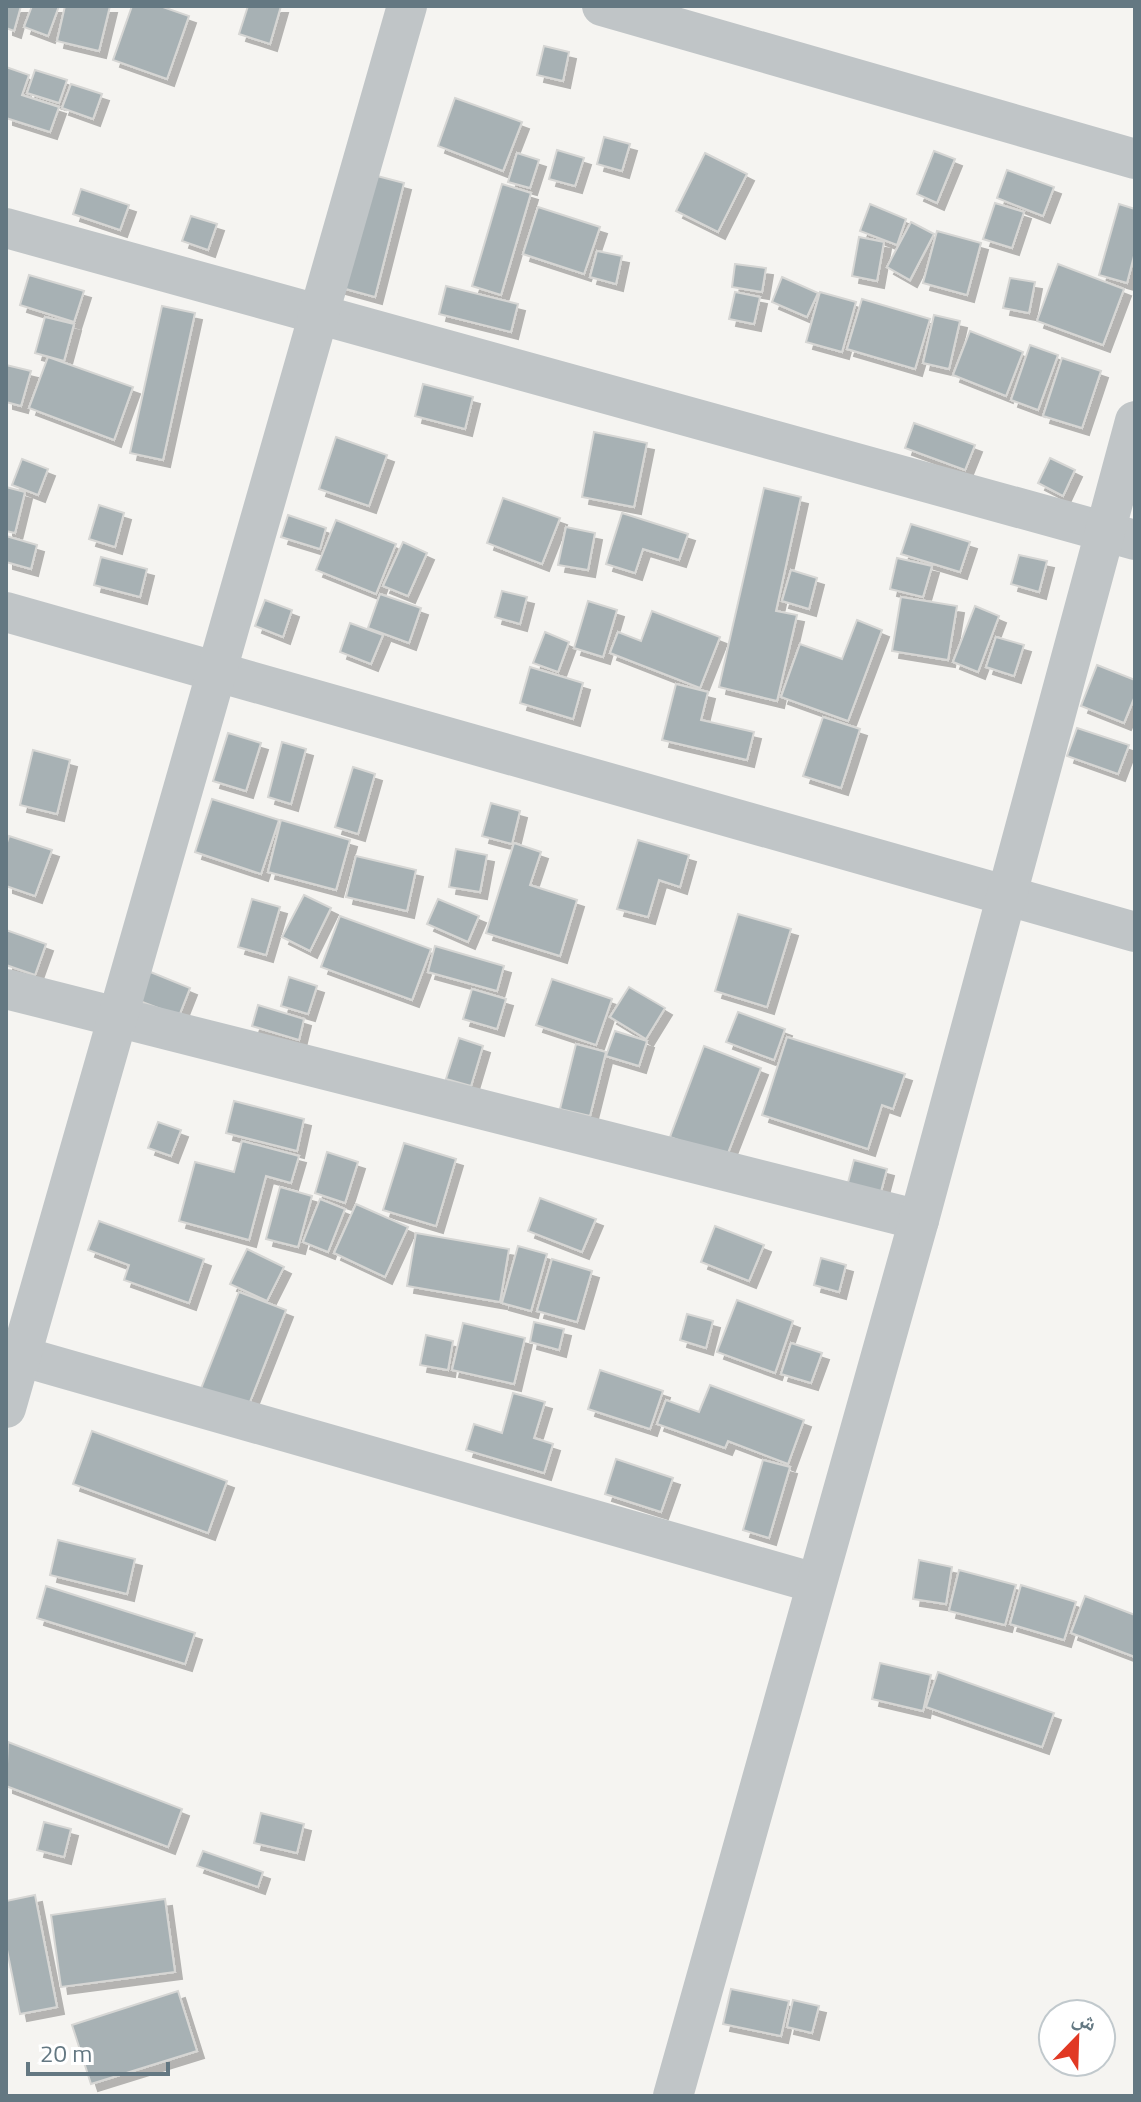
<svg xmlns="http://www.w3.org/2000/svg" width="1141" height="2102" font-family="'Titillium Web','Noto Naskh Arabic',sans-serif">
<defs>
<filter id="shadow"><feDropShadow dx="7" dy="7" stdDeviation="0" flood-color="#0004"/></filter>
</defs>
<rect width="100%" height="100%" fill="#f5f4f1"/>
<g fill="#a7b1b4" stroke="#d6d6d4" stroke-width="2" filter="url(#shadow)">
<path d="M6,6H21L14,31L6,28Z"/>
<path d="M32,6H59L48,36L24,27Z"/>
<path d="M65,6H110L99,51L57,41Z"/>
<path d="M132,6H160L189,16L167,79L113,60Z"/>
<path d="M248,6H281L270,44L239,34Z"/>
<path d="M544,46L569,52L563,81L537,75Z"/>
<path d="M6,67L29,75L22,95L59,107L50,132L6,118Z"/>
<path d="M35,70L67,80L59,103L27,93Z"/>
<path d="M71,84L102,94L93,119L62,108Z"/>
<path d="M455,98L522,122L503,171L438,146Z"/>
<path d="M604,137L630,144L622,171L597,164Z"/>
<path d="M557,150L584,158L575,186L549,179Z"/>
<path d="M934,151L955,159L937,203L917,194Z"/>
<path d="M517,153L539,160L530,188L508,182Z"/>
<path d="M705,153L747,174L718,232L676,211Z"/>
<path d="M354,170L404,183L375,297L335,286Z"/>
<path d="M1007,170L1054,187L1043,216L997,198Z"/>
<path d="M502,184L531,193L501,295L472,286Z"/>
<path d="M81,189L129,205L120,230L73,214Z"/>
<path d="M995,203L1024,212L1012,248L983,239Z"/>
<path d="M870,204L906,219L897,245L860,231Z"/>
<path d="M1119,204L1135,209V252L1127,283L1099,275Z"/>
<path d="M538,207L600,227L584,274L523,254Z"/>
<path d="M191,216L217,224L208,250L182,241Z"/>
<path d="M911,222L934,234L910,280L887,267Z"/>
<path d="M937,231L981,243L967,295L923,283Z"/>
<path d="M859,237L884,242L877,281L852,276Z"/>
<path d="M597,251L622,256L616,284L590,277Z"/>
<path d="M735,264L766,268L762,292L732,287Z"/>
<path d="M1058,264L1124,289L1103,345L1037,321Z"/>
<path d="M29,275L84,291L74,322L20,305Z"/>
<path d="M782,277L818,293L807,317L772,302Z"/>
<path d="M1010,278L1035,282L1029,313L1003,308Z"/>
<path d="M446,286L518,304L511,332L439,314Z"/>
<path d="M735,292L760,297L754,324L729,319Z"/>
<path d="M820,292L856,302L842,352L806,342Z"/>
<path d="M862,299L930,319L915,369L847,349Z"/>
<path d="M162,306L195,313L163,460L130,453Z"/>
<path d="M934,315L960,321L949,369L923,363Z"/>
<path d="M45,317L74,324L64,361L35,353Z"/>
<path d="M970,331L1023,352L1006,396L953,375Z"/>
<path d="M1030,345L1058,355L1038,410L1011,400Z"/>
<path d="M48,357L133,387L114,440L29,408Z"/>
<path d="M1062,358L1101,371L1082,428L1043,416Z"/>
<path d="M6,365L31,371L21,406L6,402Z"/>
<path d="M423,384L473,397L465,429L415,416Z"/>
<path d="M914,423L975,445L965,470L905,448Z"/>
<path d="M594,432L647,443L634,507L582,497Z"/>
<path d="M336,437L387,455L369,506L319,489Z"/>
<path d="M1050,458L1075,470L1063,496L1038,483Z"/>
<path d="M22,459L48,469L38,495L12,485Z"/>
<path d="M6,487L25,492L15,533L6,531Z"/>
<path d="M764,488L801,497L776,611L797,615L777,701L719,687Z"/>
<path d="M503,498L560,518L542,564L487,543Z"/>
<path d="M99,505L124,513L115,547L89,539Z"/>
<path d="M622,513L688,534L679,560L643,549L635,573L606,564Z"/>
<path d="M288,515L326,528L320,549L281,537Z"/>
<path d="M336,520L396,544L376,594L316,570Z"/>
<path d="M911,524L970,542L960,572L901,554Z"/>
<path d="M566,527L595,533L588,570L558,565Z"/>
<path d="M6,536L37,545L31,569L6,562Z"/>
<path d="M403,542L427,553L408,596L383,586Z"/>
<path d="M1019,555L1047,561L1039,592L1011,584Z"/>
<path d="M101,557L147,569L140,597L94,585Z"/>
<path d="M897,558L932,566L923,597L890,589Z"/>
<path d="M791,570L817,578L809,609L782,601Z"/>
<path d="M502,591L527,597L520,624L495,617Z"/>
<path d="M380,594L421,608L409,643L368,628Z"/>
<path d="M901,597L957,606L948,660L892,651Z"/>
<path d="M265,600L292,610L283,637L255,626Z"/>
<path d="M588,601L617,610L603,657L574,648Z"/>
<path d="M975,606L999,616L978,672L953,662Z"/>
<path d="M652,611L720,637L700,688L610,653L618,632L641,641Z"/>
<path d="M857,620L882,630L848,721L781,697L800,644L842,659Z"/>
<path d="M350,623L383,635L371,664L340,652Z"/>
<path d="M545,632L569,642L558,672L533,663Z"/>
<path d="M996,637L1024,645L1014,676L986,667Z"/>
<path d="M1097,665L1135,680V696L1124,723L1081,706Z"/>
<path d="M530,667L583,683L573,719L520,703Z"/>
<path d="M676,684L708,692L701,720L754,732L747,760L662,740Z"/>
<path d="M823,717L860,729L841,788L803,776Z"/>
<path d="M1077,728L1129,745L1118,774L1067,756Z"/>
<path d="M228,733L261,743L246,791L213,781Z"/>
<path d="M282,742L306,749L291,804L268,797Z"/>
<path d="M33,750L70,760L57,814L20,805Z"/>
<path d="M353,767L375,774L358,834L335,827Z"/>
<path d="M212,799L279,820L261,874L195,852Z"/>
<path d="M491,803L520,811L512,844L482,836Z"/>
<path d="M281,820L350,840L336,890L268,872Z"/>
<path d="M9,836L52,850L35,896L6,886V846Z"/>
<path d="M638,840L689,855L680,887L659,880L648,917L617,909Z"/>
<path d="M514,843L541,852L530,885L577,900L560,956L486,933Z"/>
<path d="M456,849L487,855L480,892L449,887Z"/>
<path d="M356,856L416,870L407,911L346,897Z"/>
<path d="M304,895L331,908L310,951L282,937Z"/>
<path d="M252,899L280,907L266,955L238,947Z"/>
<path d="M438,899L479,916L468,942L427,924Z"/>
<path d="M738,914L791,929L767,1007L715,991Z"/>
<path d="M340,916L431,949L412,1000L321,967Z"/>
<path d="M6,930L46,944L35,975L6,965Z"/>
<path d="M435,946L504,966L497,991L428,972Z"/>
<path d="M148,971L190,988L179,1016L137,1000Z"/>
<path d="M289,977L317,986L308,1014L281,1006Z"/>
<path d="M552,979L612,999L596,1045L536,1025Z"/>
<path d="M629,987L665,1008L646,1039L610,1017Z"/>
<path d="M472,989L506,999L497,1029L463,1019Z"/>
<path d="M258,1005L304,1019L299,1040L252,1026Z"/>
<path d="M738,1012L785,1029L774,1060L726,1042Z"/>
<path d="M615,1031L647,1041L639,1066L606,1056Z"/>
<path d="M787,1037L905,1074L893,1109L882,1105L868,1149L762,1115Z"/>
<path d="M459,1038L483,1046L471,1086L446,1079Z"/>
<path d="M576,1044L606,1052L590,1116L560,1109Z"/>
<path d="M704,1046L761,1068L726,1158L670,1137Z"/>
<path d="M234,1101L304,1119L297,1151L226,1133Z"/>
<path d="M158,1122L181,1130L171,1156L148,1148Z"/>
<path d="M242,1141L299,1156L291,1183L266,1176L249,1240L179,1221L195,1162L234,1172Z"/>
<path d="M404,1143L456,1159L436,1226L383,1210Z"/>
<path d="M327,1152L358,1162L345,1203L315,1193Z"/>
<path d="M854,1160L887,1169L879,1199L846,1190Z"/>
<path d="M280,1187L312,1196L298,1247L266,1239Z"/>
<path d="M540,1198L596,1219L582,1252L528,1231Z"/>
<path d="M320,1199L345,1209L328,1252L303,1242Z"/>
<path d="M356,1204L408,1227L385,1277L334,1253Z"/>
<path d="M99,1221L204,1259L189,1303L124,1280L129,1265L88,1250Z"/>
<path d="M715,1226L764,1245L749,1281L701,1262Z"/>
<path d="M416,1233L509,1249L500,1302L407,1286Z"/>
<path d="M518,1246L547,1254L531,1311L502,1303Z"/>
<path d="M247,1249L284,1267L267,1301L230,1284Z"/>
<path d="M821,1258L846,1265L839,1292L814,1285Z"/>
<path d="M552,1259L592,1271L577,1322L537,1311Z"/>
<path d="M239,1292L286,1310L244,1417L197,1399Z"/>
<path d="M737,1300L793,1321L775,1373L717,1352Z"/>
<path d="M687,1314L713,1321L706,1348L680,1340Z"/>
<path d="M534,1322L564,1329L559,1350L530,1342Z"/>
<path d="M463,1323L525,1338L514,1384L452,1370Z"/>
<path d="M426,1335L453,1341L448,1370L420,1365Z"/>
<path d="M791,1343L822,1353L811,1383L781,1374Z"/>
<path d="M600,1370L663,1391L650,1429L588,1409Z"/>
<path d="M710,1385L804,1420L788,1464L728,1441L725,1448L657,1424L666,1400L699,1412Z"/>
<path d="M513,1393L545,1402L534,1438L553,1444L544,1473L466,1450L474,1424L502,1433Z"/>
<path d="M92,1431L227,1481L208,1533L73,1484Z"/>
<path d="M616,1459L673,1478L661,1512L605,1494Z"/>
<path d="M763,1460L790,1467L769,1538L743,1530Z"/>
<path d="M58,1540L135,1559L127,1594L50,1575Z"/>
<path d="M919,1560L952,1567L946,1604L913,1599Z"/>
<path d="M959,1570L1016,1585L1005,1625L949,1611Z"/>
<path d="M1021,1585L1076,1602L1064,1640L1010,1624Z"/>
<path d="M46,1586L195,1633L185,1664L37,1618Z"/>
<path d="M1085,1596L1135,1615V1657L1071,1633Z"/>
<path d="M880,1663L931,1675L923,1711L872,1699Z"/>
<path d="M938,1672L1054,1713L1042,1747L926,1707Z"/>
<path d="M8,1742L182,1809L168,1847L6,1786Z"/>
<path d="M261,1813L304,1824L297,1853L254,1843Z"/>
<path d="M44,1822L71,1829L64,1857L37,1850Z"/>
<path d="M203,1851L263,1872L258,1887L197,1866Z"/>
<path d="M35,1895L57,2007L20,2014L6,1945V1901Z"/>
<path d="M165,1899L175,1972L61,1987L51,1915Z"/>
<path d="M731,1989L789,2001L781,2036L723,2024Z"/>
<path d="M178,1991L197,2051L91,2084L72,2025Z"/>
<path d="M793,2000L819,2006L812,2033L787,2027Z"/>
</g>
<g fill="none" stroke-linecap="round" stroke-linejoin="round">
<g stroke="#c0c5c7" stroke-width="40">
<path d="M602,6L1135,159"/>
<path d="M6,228L1135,540"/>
<path d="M6,612L1135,932"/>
<path d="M6,989L919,1220"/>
<path d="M6,1352L815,1583"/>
<path d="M6,1408L407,6"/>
<path d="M673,2096L919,1220L1135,421"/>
</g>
</g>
<rect width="1141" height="2102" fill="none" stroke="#647882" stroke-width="16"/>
<g transform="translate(1077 2038) rotate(23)"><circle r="38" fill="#ffffff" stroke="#c1c9cd" stroke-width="2"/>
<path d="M0-6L14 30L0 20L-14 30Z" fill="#e13924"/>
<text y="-12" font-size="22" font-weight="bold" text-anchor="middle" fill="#647882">ش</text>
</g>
<path d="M28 2062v12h140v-12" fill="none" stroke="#647882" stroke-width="4"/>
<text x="40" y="2062" font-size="24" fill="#647882" stroke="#ffffff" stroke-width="6" paint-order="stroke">20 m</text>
</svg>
